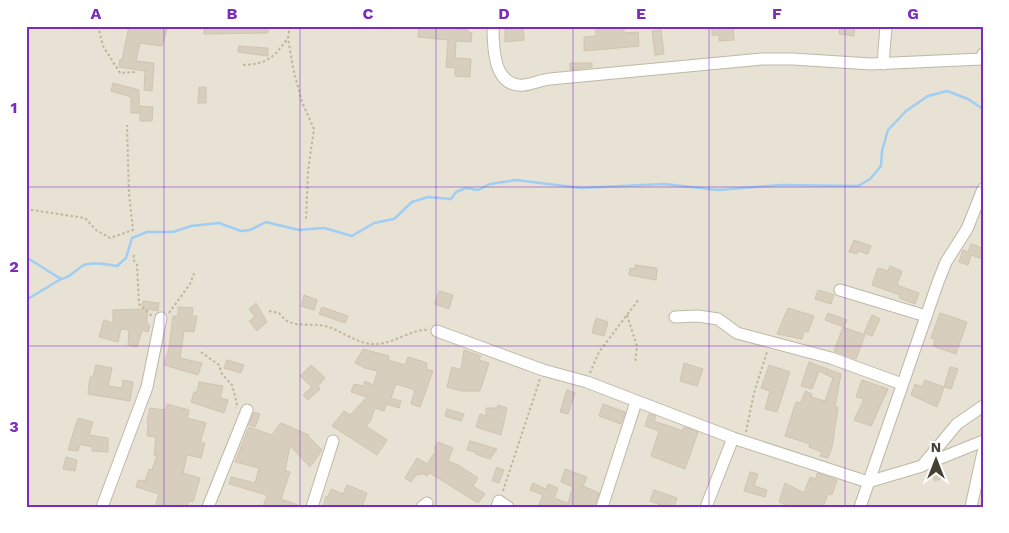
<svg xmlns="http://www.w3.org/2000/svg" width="1009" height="533" font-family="'Work Sans',sans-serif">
<rect width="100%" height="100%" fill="#f3f0e6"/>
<rect fill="#e7e2d4" x="26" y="26" width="957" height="481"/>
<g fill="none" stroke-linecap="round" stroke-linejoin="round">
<g stroke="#a0cef2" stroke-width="2.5">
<path d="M26,257L61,279C70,278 76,269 84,265C94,261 107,265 117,266L126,258L132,238L147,232H173L191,226L219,223L241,231L250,230L266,222L299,230L324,228L352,236L374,223L394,219L412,202L428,197L451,199L456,192L466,188L478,190L490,184L516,180L581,188L664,184L718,190L781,185L858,186L870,179L881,166L882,151L888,130L906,111L928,96L947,91L968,99L983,109"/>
<path d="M26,300L61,279"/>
</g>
</g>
<g fill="#d8cebe" stroke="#d0c4ae">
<path d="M129,26H168L162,46L140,43L136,61L154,63L152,91L144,90L145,71L119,67L120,59L122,60Z"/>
<path d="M205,26H268V33L204,34Z"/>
<path d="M419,26L458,27L457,29L468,30V32L472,33L471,42L456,41L455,58L471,59L470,77L455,76V68L446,67L448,40L418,37Z"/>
<path d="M512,26H523L524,40L505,42V29H512Z"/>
<path d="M596,26H624V33L638,32L639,46L584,51V37L596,36Z"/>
<path d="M712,26H733L734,40L719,41V35H712Z"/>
<path d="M840,26H855L854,36L839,34Z"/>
<path d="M661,30L664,54L655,55L652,31Z"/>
<path d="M239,46L268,48V56L238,52Z"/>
<path d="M570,63H592V67L570,70Z"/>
<path d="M113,83L139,90V113H131V97L111,91Z"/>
<path d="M199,87H206V103H198Z"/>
<path d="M140,106L153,107L152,121H140Z"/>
<path d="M854,240L871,246L868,254L858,251L857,254L849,252Z"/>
<path d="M971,244L983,248V259L971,255L968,265L959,262L963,250L968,252Z"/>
<path d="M635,265L657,268L656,280L629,275L630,268L635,269Z"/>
<path d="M890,266L902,271L897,285L919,293L915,304L899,298L900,295L872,285L878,268L888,271Z"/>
<path d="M818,290L834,295L831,304L815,299Z"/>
<path d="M439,291L453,295L449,309L435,304Z"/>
<path d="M304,295L317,300L314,310L301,306Z"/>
<path d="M143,301L159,303L158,311L147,309V324L150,326L148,332L142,330L137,347L128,345L129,330L121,329L118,342L99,337L104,320L113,323V310L142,309Z"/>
<path d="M256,303L267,322L257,331L249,321L255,317L249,309Z"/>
<path d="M178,307L193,308L192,316H197L194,332L184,331L180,358L202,363L198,375L164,365L169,348L173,316H178Z"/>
<path d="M322,307L348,316L345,323L319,314Z"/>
<path d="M788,308L814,316L808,332L804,331L802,339L777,334Z"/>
<path d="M828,313L847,320L844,327L825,320Z"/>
<path d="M940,313L967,322L956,354L933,346L935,339L931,338Z"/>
<path d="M872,315L880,319L872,336L864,333Z"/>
<path d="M596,318L608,322L604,336L592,333Z"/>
<path d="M843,327L865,335L856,359L834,351Z"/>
<path d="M363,349L389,356L388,360L405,365L408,357L427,363L426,369L433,371L420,407L411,404L415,390L396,384L391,398L401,401L399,408L386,404L384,411L375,408L370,422L366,426L387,440L377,455L332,426L344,411L350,415L367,397L351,392L354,384L363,386L365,381L373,385L378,371L365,368L355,363Z"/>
<path d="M464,350L481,356L479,360L489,363L480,391H462L447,387L452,367L461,370Z"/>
<path d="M227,360L244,365L241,373L224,368Z"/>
<path d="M809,362L841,374L835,407H838L832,447L828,458L820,456L822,452L809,447L810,444L785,436L796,402L801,403L805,391L812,394L811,397L825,401L833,378L819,371L812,389L801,386Z"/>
<path d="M684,363L703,369L697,386L680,381Z"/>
<path d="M96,365L112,368L108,386L122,388L123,380L133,382L130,401L88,394L90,377H93Z"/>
<path d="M311,365L325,378L318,386L320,389L308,400L303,395L312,387L300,376Z"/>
<path d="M769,365L790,372L777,412L765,409L770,391L761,388Z"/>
<path d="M950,367L958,369L951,389L944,387Z"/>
<path d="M862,380L888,389L871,426L854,420L864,399L856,397Z"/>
<path d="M925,380L944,387L937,407L911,395L915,384L922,387Z"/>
<path d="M199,382L223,386L220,398L228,400L224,413L191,402L194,392H197Z"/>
<path d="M567,390L575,393L568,414L560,412Z"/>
<path d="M167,404L189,410L187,418L206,423L200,443H205L201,458L187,455L183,473L200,478L193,502L189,501L187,507H155L159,494L136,487L138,480L145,481L149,469L152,470L157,455H154L156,437L147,436L148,423L147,422L150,408L165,410Z"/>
<path d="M603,404L625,412L621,424L599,416Z"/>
<path d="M498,405L507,408L501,435L476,427L480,414L486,416V408H497Z"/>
<path d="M447,409L464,414L461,421L445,416Z"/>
<path d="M254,412L260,414L255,427L249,425Z"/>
<path d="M649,414L656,416L654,421L683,431L684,427L698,432L685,469L651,456L659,431L645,426Z"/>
<path d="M78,418L93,422L89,435L108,438V452L92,451V447L80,444L78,451L68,450Z"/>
<path d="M281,423L309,435L308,436L322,450L310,467L290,446L285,471L290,472L281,499L298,505L297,507H263L267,495L229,484L231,477L255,483L259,468L235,462L249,427L272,435Z"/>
<path d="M470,441L497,449L490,459L475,454V452L467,450Z"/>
<path d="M438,442L453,448L448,461L458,465L478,478L473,486L485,494L478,503L430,473L427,476L422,473L420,475L417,474L411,482L405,478L417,458L427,464L436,451L434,449Z"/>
<path d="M66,457L77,460L75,471L63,469Z"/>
<path d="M497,467L504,470L499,483L492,481Z"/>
<path d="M941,468L945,477L935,481L931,473Z"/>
<path d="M565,469L587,477L583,486L599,493L594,507H538L543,495L530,490L533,483L546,489L548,484L558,488L554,498L568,503L573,487L561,482Z"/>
<path d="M750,472L758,474L754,486L767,490L765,497L744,491Z"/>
<path d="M817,473L837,480L832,495L828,494L823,507H791L779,502L785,483L804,493L810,477L816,479Z"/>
<path d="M347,485L367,493L362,507H323L326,496L328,497L331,489L343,494Z"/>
<path d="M654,490L677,498L674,507H666L650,501Z"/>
</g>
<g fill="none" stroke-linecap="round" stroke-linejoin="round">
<defs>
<g id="minor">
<path d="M493,26C493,46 493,88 524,85C532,84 541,80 550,79L762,59H793L871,64L982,59L983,54"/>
<path d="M883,64L886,26"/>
<path d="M840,290L926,316"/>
<path d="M675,317L698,316L718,319L737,333L831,358L902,384"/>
<path d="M437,331L543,370L587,382L733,438L868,482L922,466L957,424L983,406"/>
<path d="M926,464L983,441"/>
<path d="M102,507L147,387L161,318"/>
<path d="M208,507L247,410"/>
<path d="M312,507L333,441"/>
<path d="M422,507L427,503"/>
<path d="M497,507L499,501L508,507"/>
<path d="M602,507L636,402"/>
<path d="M706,507L733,438"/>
<path d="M860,507L938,282L946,262L967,229L983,189"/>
<path d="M971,507L983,452"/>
</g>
</defs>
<use href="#minor" stroke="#bfb8a8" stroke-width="13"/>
<g stroke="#c1b499" stroke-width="2" stroke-dasharray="2.5 2.5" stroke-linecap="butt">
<path d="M98,26L103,46L120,73L135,72"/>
<path d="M290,26L288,38L293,68L302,102L314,129L308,171L306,220"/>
<path d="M243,65C268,64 274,57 288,38"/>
<path d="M26,209L85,218L96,230L110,238L133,230L129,194L127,125"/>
<path d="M134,255L133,259L137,265L139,304L152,316"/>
<path d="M269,311L279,313C291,330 307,322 325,326C342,330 357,345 376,344C392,344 415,328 427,330"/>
<path d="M169,313L190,284L195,271"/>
<path d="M627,315L637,346L635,363"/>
<path d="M201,352L219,365L222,374L232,385L237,403L236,408"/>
<path d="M590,373L599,352L639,299"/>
<path d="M746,432L754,393L767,352"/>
<path d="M503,491L540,379"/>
</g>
<use href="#minor" stroke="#fff" stroke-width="11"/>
</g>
<path fill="none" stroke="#7b2cbf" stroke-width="1" stroke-opacity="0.55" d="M164,26V507M300,26V507M436,26V507M573,26V507M709,26V507M845,26V507M26,187H983M26,346H983"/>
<rect width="1009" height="533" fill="none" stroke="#ffffff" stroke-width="55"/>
<g transform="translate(936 460)" stroke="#ffffff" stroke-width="4" paint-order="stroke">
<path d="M0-4L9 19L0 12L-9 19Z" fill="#464035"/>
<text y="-8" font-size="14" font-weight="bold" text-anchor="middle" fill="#464035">N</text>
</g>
<rect x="28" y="28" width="954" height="478" fill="none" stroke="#7b2cbf" stroke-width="2"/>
<g font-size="16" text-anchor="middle" font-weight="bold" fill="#7b2cbf">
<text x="96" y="19">A</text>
<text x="232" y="19">B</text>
<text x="368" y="19">C</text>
<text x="504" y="19">D</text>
<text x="641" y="19">E</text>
<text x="777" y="19">F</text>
<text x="913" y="19">G</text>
<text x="14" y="113">1</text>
<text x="14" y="272">2</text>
<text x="14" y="432">3</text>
</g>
</svg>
